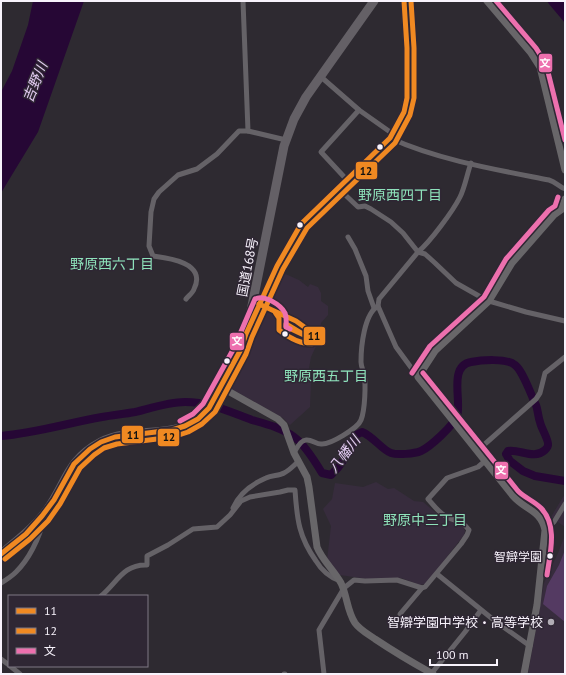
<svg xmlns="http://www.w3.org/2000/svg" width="566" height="675" font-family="'PT Sans','Noto Sans JP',sans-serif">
<rect width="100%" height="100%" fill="#2e2a31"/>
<g fill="#372c3d">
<path d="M281,272L299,280L308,287L310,284L318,287L321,293V301L328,306V315L321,323L320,338L311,357L308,374L311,383L310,407L290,425L283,418L228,387L249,341L253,327Z"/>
<path d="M376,482L388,489L394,488L414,501L423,502L441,517L463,527L465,531L464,535L428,581L425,584L420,585L401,578L367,579L340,575L327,560L331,526L323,509L332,499L335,483L363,487Z"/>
<path d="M565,495V527L551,517L563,497Z"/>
<path d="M565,535V674H528L544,583L558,553Z"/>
</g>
<path fill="#543a62" d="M565,550V622L543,604L547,586L559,565Z"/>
<g fill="#260735">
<path d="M33,1H84L38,132L1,193V92L12,71L28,25Z"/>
<path d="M547,1H565V23L549,4Z"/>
</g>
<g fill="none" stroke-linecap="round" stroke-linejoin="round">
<path stroke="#260735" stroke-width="8" d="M1,436C35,433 68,423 102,417C113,415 124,414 135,412C151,408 169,402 185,402C210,402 230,412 252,420C266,424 282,428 294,437C303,443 316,463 322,473L331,475C343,464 350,451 356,435L362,432C374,437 382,450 391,453C397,455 414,454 421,451C430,447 453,426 457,416C462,402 448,366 471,362C481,360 507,358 515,365C523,371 531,395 536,405C538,410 538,417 540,422C541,428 549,440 548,445C548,447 547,448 545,450C534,460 520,449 508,451L506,454L510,461L523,471L535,476L565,481"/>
<g stroke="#656267" stroke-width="5">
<path d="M243,1L248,131L286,140"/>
<path d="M320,76L359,110L393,134"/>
<path d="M390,138C438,160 498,170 549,180C556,182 559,187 565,189"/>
<path d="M347,180L321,152L359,110"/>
<path d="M339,189L358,207L365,206L371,209L391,222L403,233L418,252L425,254L435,263L456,283L479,296L489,301L526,312L565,321"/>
<path d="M348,237L355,249L366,276L368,291L374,308"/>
<path d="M186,299C188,296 193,293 194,289C207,263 169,258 153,256L149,246L151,212L154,199L159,192L178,175L197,169L217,154L239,131H248"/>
<path d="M418,377L396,347L378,306L379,299L418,252C430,242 453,211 460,197C465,187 467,174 471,163"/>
<path d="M477,451L536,399L540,393L545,373L565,357"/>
<path d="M294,453C296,449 301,440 306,440C311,439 316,444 321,444C330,445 358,428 361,420C365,410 366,384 364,374C363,370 361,366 361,362C361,347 364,314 378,306"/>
<path d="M233,508C239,494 252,484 266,478C272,475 279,476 284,473C290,470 294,465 299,461"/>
<path d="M545,530L554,522L565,504"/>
<path d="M437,574L495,621L530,646"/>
<path d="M1,583C6,580 12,576 16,572C31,557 40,535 45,516"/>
<path d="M101,596C117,583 123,564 147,565V556L168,545L193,529L217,527L230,515L241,501L250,497L280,492L288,490H295C297,520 299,537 316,561C322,571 329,577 340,581"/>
<path d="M400,614L422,588"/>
<path d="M1,659L9,665"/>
<path d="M10,666L20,674"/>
<path d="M284,674H285"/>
<path d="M324,674L319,630L344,588L354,580L365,581L397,580L422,588L425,587L461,544L467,535L469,530C462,520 456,522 447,517C439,513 434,506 428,499L447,478L478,467L485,461"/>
<path d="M431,674L465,632L481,610"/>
</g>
<g stroke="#686669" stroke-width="7">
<path d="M487,1L531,53L540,67L565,170"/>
<path d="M251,323L277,266L301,224L390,138L404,112L407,98V48L404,1"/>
<path d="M221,387L278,419L284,425L294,453L307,477L309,487L317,547C322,560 334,570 341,583C347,595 347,611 355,623C360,630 368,634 375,639C393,651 413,663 433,674"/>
<path d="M524,674L537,605L545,530C541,510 525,510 513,496L418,377L435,351L489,301L512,263L554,215L561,210L565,199"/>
</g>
<path stroke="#646066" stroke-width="9" d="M1,554C17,541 35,527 47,510C67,482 67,460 101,442C137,424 181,444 209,408L240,351L246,334L253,301L284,146L294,119L306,97L374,1"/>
<defs>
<g id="bus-1">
<path d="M259,304L296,321L314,334L315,341L312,344C301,344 288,337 279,330V318L275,312"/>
<path d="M1,554L26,534L42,516L54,500L74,464L90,449L101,442L115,437L172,430L185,426L198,419L209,408L240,351L246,334L277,266L301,224L390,138L404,112L407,98V48L404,1"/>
</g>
<g id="bus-2">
<path d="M286,324L306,336L289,328L286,327Z"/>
<path d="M5,559L30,539L48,521L60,504L80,468L94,455L104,448L117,444L173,437L188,432L202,424L215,412L246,354L252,337L283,269L307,228L395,143L410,115L414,98V48L411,1"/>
</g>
<g id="bus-3">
<path d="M496,1L536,48L546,64L565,140"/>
<path d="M412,373L430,346L484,297L506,259L549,210L555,206L558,197"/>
<path d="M423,373L518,491C525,498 534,501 541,508C558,526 550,553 547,575"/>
<path d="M180,421L193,414L203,404L234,348L255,299C264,294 281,305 285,313C287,318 286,322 286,327L290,329"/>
</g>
</defs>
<use href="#bus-1" stroke="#2f2734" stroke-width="8"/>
<use href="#bus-2" stroke="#2f2734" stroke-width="8"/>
<use href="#bus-3" stroke="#2f2734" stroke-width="8"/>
<use href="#bus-1" stroke="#f08922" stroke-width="5"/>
<use href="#bus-2" stroke="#f08922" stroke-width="5"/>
<use href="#bus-3" stroke="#ed70ae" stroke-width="5"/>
</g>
<g fill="#f8f3fc" stroke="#2f2734" stroke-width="1.5">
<circle cx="380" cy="147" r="3.5"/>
<circle cx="300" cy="225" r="3.5"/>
<circle cx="285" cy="334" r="3.5"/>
<circle cx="227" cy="361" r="3.5"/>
<circle cx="550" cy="556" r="3.5"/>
</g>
<circle fill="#b1adb5" stroke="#2f2734" stroke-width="1.5" cx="551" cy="622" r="4"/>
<g text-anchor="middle" stroke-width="3" stroke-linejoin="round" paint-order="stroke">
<g font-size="12" fill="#f8f3fc" stroke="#2f2734" text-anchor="end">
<text x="542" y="561">智辯学園</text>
</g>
<g font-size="13" fill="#f8f3fc" stroke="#2f2734">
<text transform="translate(247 267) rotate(-79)" y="5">国道168号</text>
</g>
<g font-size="13" fill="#f8f3fc" stroke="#2f2734" text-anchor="end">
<text x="543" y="627">智辯学園中学校・高等学校</text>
</g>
<g font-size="14" font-style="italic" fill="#e3ccf2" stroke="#2f2734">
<text transform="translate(35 82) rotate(-68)" y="5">吉野川</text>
<text transform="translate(344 454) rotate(-52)" y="5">八幡川</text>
</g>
<g font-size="14" fill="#8ee2ba" stroke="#2f2734">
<text x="400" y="200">野原西四丁目</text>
<text x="112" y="269">野原西六丁目</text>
<text x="326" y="381">野原西五丁目</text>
<text x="425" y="525">野原中三丁目</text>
</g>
</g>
<g stroke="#2f2734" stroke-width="1.5">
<rect x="538" y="53" width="15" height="20" rx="4" fill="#ed70ae"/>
<rect x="355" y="161" width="23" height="19" rx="4" fill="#f08922"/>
<rect x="303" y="326" width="23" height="20" rx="4" fill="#f08922"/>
<rect x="229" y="332" width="16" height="19" rx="4" fill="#ed70ae"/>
<rect x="121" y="425" width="23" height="19" rx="4" fill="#f08922"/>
<rect x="157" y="428" width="23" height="19" rx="4" fill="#f08922"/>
<rect x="494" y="461" width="15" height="19" rx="4" fill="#ed70ae"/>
</g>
<g font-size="11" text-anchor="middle" font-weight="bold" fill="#fff">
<text x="545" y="67">文</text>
<text x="237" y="345">文</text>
<text x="501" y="474">文</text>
</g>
<g font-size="11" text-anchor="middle" font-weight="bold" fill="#111">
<text x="366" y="175">12</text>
<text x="314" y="340">11</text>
<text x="133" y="439">11</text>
<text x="169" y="441">12</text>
</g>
<rect width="566" height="675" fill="none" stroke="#f8f3fc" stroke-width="4"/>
<rect x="8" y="595" width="140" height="72" fill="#2f2734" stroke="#7f7984"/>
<rect x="16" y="608" width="20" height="6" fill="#f08922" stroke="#7f7984"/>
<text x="44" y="615" font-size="12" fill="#f8f3fc">11</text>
<rect x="16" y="628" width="20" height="6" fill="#f08922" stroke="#7f7984"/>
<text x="44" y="635" font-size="12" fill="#f8f3fc">12</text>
<rect x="16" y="648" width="20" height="6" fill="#ed70ae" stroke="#7f7984"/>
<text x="44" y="655" font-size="12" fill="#f8f3fc">文</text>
<path d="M430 659v6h67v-6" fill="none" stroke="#f8f3fc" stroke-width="2"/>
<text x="436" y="659" font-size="12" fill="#f8f3fc" stroke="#2f2734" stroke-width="3" paint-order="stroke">100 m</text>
</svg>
